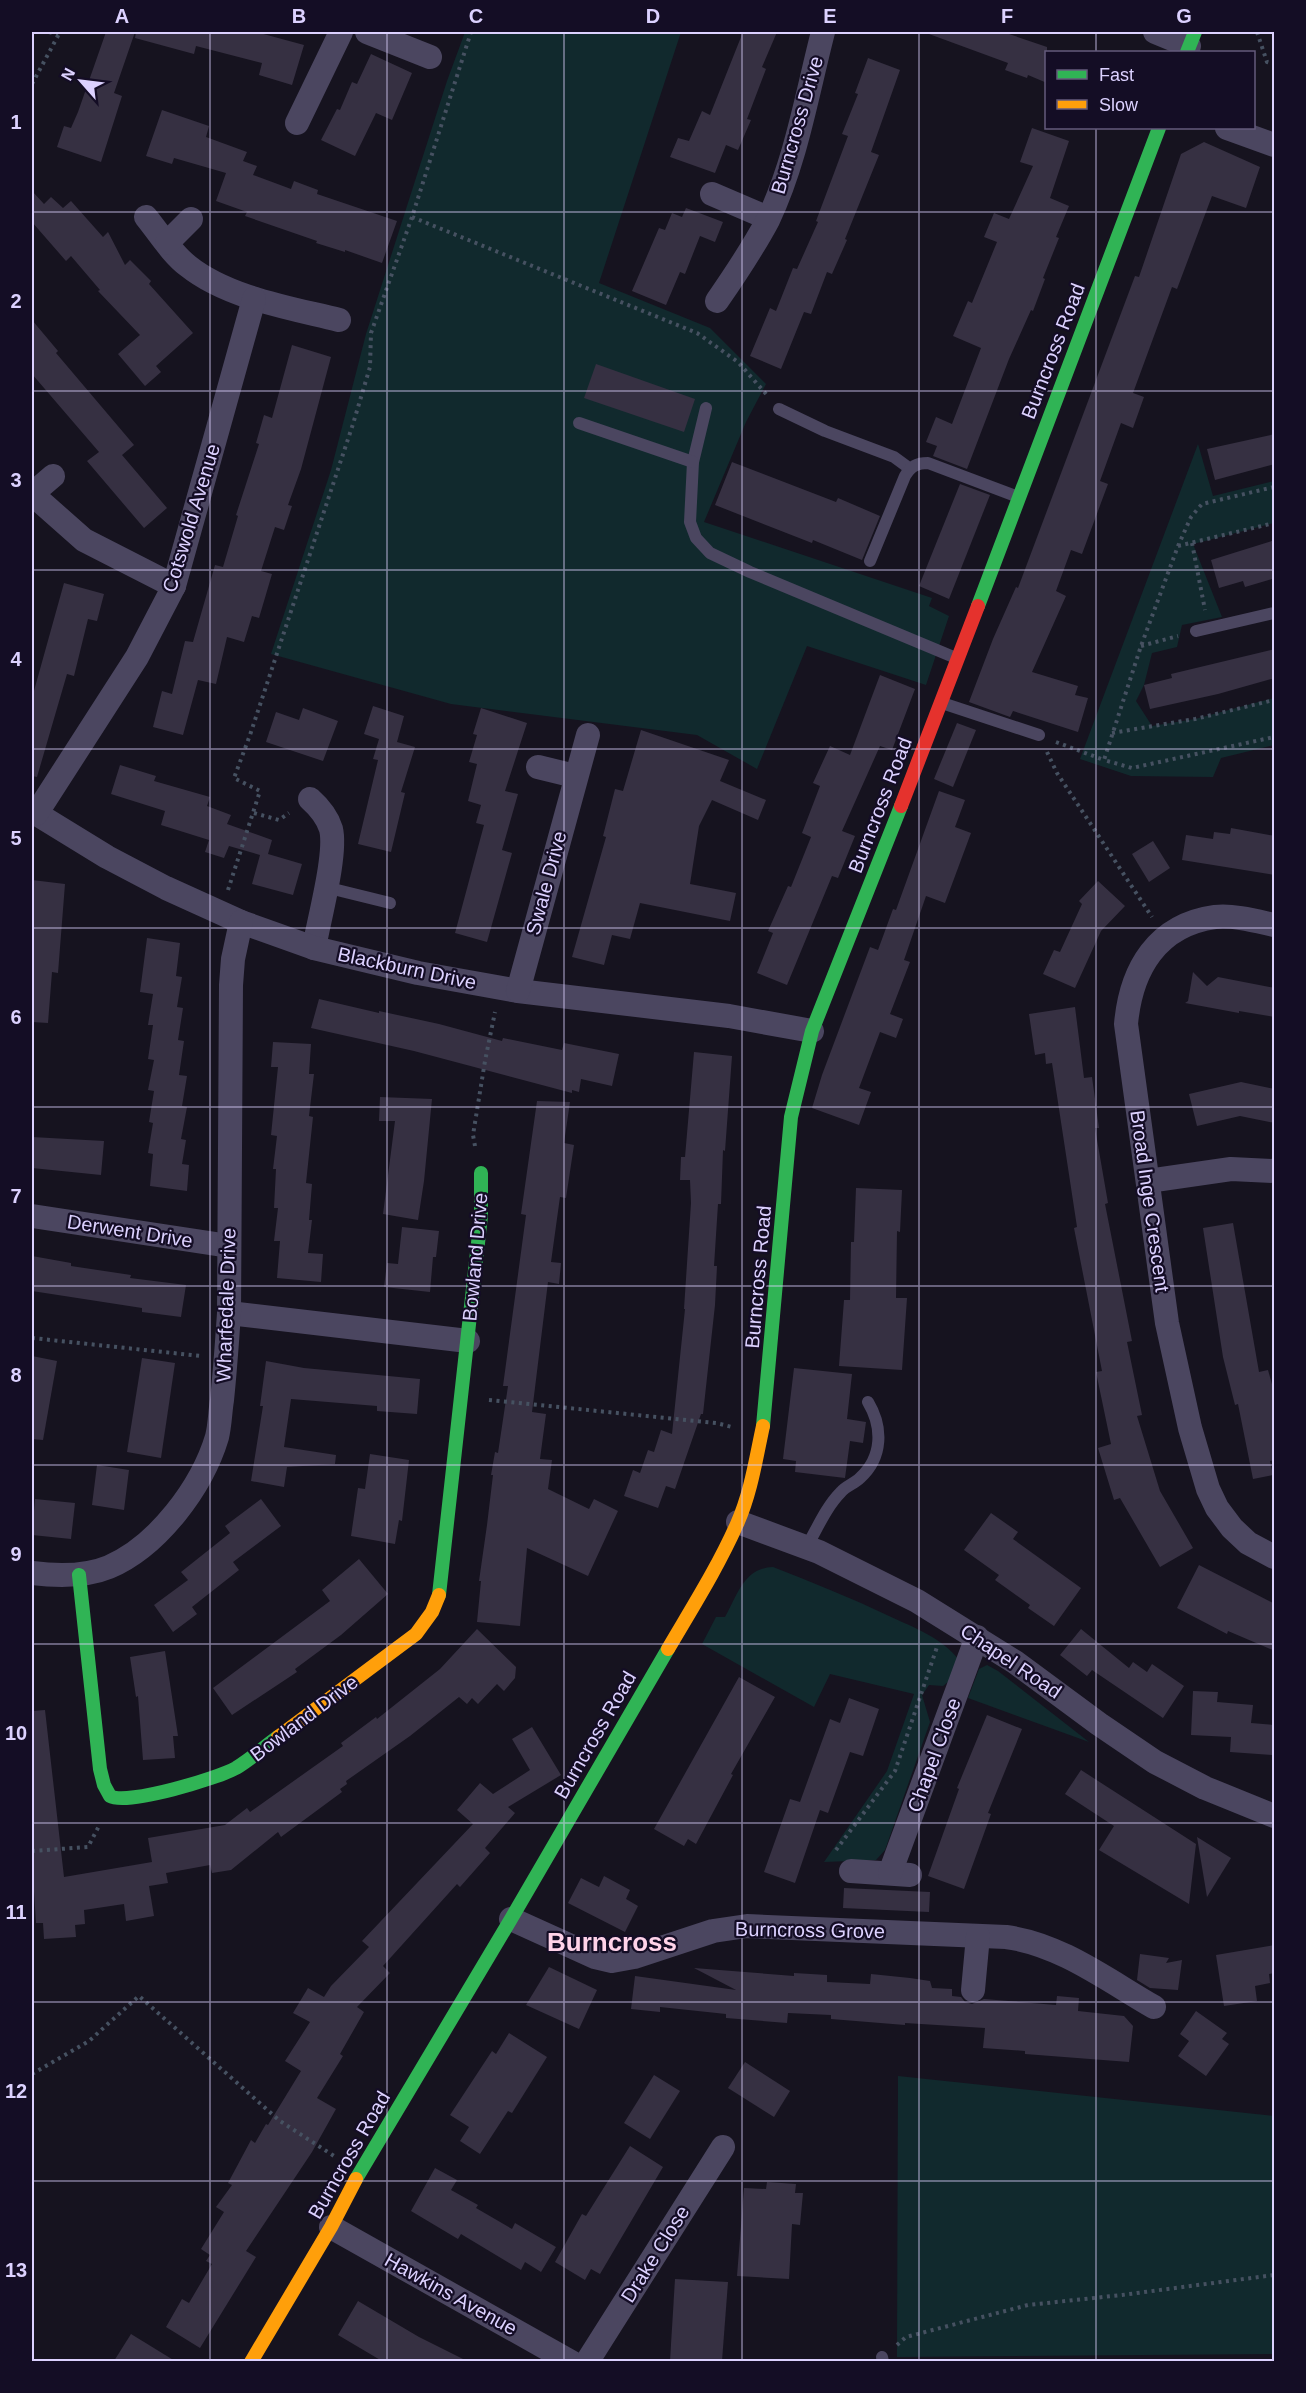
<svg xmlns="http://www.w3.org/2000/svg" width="1306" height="2393" font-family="Helvetica,sans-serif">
<rect width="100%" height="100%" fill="#16131f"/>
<g fill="#11292d">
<path d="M465,32H681L599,283L710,328L766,384L746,422L704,522L932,598L929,606L949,616L926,685L807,646L757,769L697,735L451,704L271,654L331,470L366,334L447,81Z"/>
<path d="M1198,444L1213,496L1274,481V523L1193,544L1222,617L1182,625L1177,647L1152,653L1144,685L1136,701L1152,726L1195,719L1274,698V745L1221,758L1213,777L1131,776L1080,759Z"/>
<path d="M773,1567C812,1582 851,1598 889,1616C915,1628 942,1638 959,1660L953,1678L943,1686L929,1685L922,1695L930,1722L885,1850L876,1860L824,1862L887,1771L914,1694L830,1674L814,1707L702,1644L716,1617H725C738,1594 744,1568 773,1567Z"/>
<path d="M987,1665L998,1671L1089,1742L968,1698L979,1669Z"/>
<path d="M898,2076L1274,2116V2354L897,2357Z"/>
</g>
<g fill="#363042">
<path d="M106,32H135L114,93L122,96L101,162L57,147L64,126L71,128L78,112Z"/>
<path d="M136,32H256L304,45L292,85L259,75L262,63L196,46L194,54L135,38Z"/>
<path d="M743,32H777L762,67L766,69L747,119L751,120L738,150L726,145L715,173L670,157L678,138L689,141L702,111L710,115Z"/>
<path d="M930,32H1003L1047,47V83L1028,75L1027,78L1005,70L1008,63L929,34Z"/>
<path d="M371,54L412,73L392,120L376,113L355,156L321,140L337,109L340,110L352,82L357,84Z"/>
<path d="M868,58L900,70L871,152L879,155L845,239L847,240L832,274L827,272L811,314L804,312L781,369L750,356L770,308L776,311L793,268L797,269L818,222L816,221L848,136L842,134L858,94L855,93Z"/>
<path d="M162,110L209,126L206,137L247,152L243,161L257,166L253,175L291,189L294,181L318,190L317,194L397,221L382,263L345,250V252L316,243L317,241L245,216L247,212L216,201L226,173L174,158L172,164L146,156Z"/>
<path d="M1032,128L1069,141L1050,198L1069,206L1056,237L1059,238L1043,278L1045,279L1033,311L1031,310L1009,359L967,469L933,456L937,446L926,442L936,417L952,424L981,348L953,336L968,301L972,303L997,242L984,237L994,213L1009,219L1033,166L1020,162Z"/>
<path d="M1204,142L1260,167L1246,208L1212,196L1177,289L1172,287L1133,393L1144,397L1133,428L1121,423L1100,481L1108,484L1082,554L1071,550L1056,591L1066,596L1032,672L1078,686L1075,695L1088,698L1078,732L1013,711L1010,717L969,702L993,639L1016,587L1018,588L1135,276L1139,277L1181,154Z"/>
<path d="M32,191L44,204L51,197L63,208L71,201L103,237L108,232L125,265L130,260L151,281L149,284L193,333L156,366L161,372L145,386L118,354L140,335L98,291L100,290L71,256L66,261L32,222Z"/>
<path d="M686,208L723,222L715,242L700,236L685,274L680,272L666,305L632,291L659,228L665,230L672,213L682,217Z"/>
<path d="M32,320L58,351L56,353L134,445L122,455L167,508L144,528L87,461L99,452L32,374Z"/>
<path d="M292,345L331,357L301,469L288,505L292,506L284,530L275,527L261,571L272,574L259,618L252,616L244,642L227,637L216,684L198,680L183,735L153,727L162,691L172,694L185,641L193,642L215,565L223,567L238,516L236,515L259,444L256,443L264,415L272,418Z"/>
<path d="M596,364L695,399L684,432L584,398Z"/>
<path d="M1275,434V464L1215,480L1207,449Z"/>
<path d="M732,462L836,502L838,498L880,516L862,560L813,540L812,543L715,505Z"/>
<path d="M960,484L990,495L949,599L919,586Z"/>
<path d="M1275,540V578L1245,587L1243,581L1219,588L1211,560Z"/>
<path d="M64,583L104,594L97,621L88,619L74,676L67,674L37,777L32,776V698Z"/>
<path d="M1275,649V678L1218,694L1150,709L1144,685L1172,678L1171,674Z"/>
<path d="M880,675L915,689L892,750L880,746L842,831L855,836L838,878L832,876L787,985L757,973L773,933L768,931L788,886L791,887L811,837L802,833L820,786L813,783L830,746L850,755Z"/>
<path d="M373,706L404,716L397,742L415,747L401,792L405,793L391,852L358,844L378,760L373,759L379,739L364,734Z"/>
<path d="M303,708L338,721L323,761L266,742L276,712L299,720Z"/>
<path d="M481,708L527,723L505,791L518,794L502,850L512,853L487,942L455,933L484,825L476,823L481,805L468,801L477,764L469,762L477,735L473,734Z"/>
<path d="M957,723L976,730L953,787L934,779Z"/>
<path d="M641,730L729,760L720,781L766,800L758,820L712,800L699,826L690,884L736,893L730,921L640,903L630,939L612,935L604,965L572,957L606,837L603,836L615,789L623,791Z"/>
<path d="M120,765L156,776L154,781L210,797L207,806L231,815L227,824L272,840L268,854L302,864L293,895L252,884L260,855L229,846L224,858L205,852L209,840L161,825L165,811L111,794Z"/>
<path d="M939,791L965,800L955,827L971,833L945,903L926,896L904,960L910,962L890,1014L903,1019L896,1038L880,1032L859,1088L871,1092L859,1125L812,1108L822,1075L870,947L878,950L893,909L896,910Z"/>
<path d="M1231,828L1275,836V875L1182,860L1186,835L1213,839L1214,832L1230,834Z"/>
<path d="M1153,841L1170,868L1149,882L1132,854Z"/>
<path d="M32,880L65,884L58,973L52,972L48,1023L32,1022Z"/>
<path d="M1098,881L1125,906L1101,931L1075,988L1043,974L1054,950L1060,952L1082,904L1079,901Z"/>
<path d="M147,938L180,943L176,976L182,977L177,1007L183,1008L178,1040L184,1041L179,1075L187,1076L182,1106L187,1107L181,1139L186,1140L182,1164L189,1165L187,1191L150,1186L153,1154L148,1153L153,1123L149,1122L154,1091L148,1090L154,1060L148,1059L153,1025H148L153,994L140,992Z"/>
<path d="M1193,972L1207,986L1218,977L1275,988V1017L1239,1011V1013L1185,1003L1188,1001Z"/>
<path d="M319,999L379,1013V1011L439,1024L502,1041L503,1038L562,1050L564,1043L619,1054L612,1086L581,1079L579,1092L572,1090V1093L414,1051L311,1028Z"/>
<path d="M1075,1007L1084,1078L1092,1077L1099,1128H1095L1108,1203L1105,1204L1132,1341L1127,1342L1142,1415L1137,1416L1160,1491L1193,1548L1160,1567L1120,1498L1114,1500L1098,1448L1111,1444L1096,1372L1102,1371L1074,1228L1077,1227L1052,1063L1046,1064L1045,1053L1035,1055L1029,1014Z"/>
<path d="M273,1042L311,1044L309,1074H314L309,1116L313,1117L306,1183L312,1184L309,1220H312L308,1253L323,1254L321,1282L277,1278L280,1241H274L278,1208H274L276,1169H273L277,1136L271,1135L278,1067H271Z"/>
<path d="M694,1052L732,1056L725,1151L723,1150L721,1204H718L714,1266H717L715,1305L703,1414H701L675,1489L666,1486L658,1508L624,1496L633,1470L640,1473L648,1450L654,1452L661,1430L672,1434L685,1309H684L691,1203L690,1180H680L681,1157H685Z"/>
<path d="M1241,1082L1275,1089V1123L1240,1116L1197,1126L1189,1094Z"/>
<path d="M380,1097L432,1099L424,1181L418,1220L383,1214L395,1121H379Z"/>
<path d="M537,1101L570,1102L564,1143L574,1145L566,1198L560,1197L551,1262L561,1263L559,1284L548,1282L532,1412L546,1414L540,1459L552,1460L548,1489L589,1509L594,1499L618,1511L588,1576L527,1548L520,1626L477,1622L481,1581H479L487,1525L493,1475H491L495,1452L498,1453L508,1386H503L526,1215L521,1214Z"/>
<path d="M32,1137L104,1141L101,1175L32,1168Z"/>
<path d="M856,1188L902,1190L900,1232L897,1231L896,1298H907L902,1370L839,1366L844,1300H850L851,1242H854Z"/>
<path d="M1233,1223L1259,1372L1268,1370L1275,1395V1460L1270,1461L1273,1475L1253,1479L1238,1404L1235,1405L1223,1357L1203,1228Z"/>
<path d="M402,1227L439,1231L436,1257H433L430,1292L384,1287L387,1263L398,1264Z"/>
<path d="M32,1256L71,1263V1266L131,1275L130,1278L186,1285L181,1317L142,1312V1308L32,1291Z"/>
<path d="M32,1356L57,1361L43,1440L32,1439Z"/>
<path d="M142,1358L175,1363L161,1458L127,1452Z"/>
<path d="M266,1361L304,1368L420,1379L417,1414L377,1411V1406L291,1399L284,1447L336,1455L335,1464L287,1467L284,1487L251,1481L263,1406H260Z"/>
<path d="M794,1368L852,1374L847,1419L866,1422L863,1443L850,1441L845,1478L795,1472L796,1461L783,1459Z"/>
<path d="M370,1454L409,1460L402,1521L399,1520L395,1544L351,1536L358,1488L365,1489Z"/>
<path d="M97,1465L129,1470L124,1510L92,1505Z"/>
<path d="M35,1499L75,1503L71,1539L32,1535Z"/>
<path d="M261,1499L281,1526L233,1562L239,1570L192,1607L197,1614L173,1632L154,1605L188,1580L181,1572L230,1533L225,1526Z"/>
<path d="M991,1513L1018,1532L1013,1539L1081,1588L1054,1626L1028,1608L1030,1605L995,1580L999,1575L964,1550Z"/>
<path d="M359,1559L388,1594L341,1635L295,1669L297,1672L232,1715L213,1688L330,1601L322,1590Z"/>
<path d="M1199,1565L1275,1604V1651L1228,1631L1227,1634L1177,1608Z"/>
<path d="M477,1629L516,1667L515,1678L504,1691L497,1684L478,1704L472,1698L467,1704L459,1697L410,1736L346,1781L347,1784L340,1789L342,1792L281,1837L278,1832L231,1870L212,1873L210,1865L166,1873L168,1883L149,1886L154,1916L126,1921L124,1904L84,1910L85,1924L75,1925L76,1937L44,1939L43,1923H36L32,1861V1711L45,1710L64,1877L152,1862L148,1838L225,1825L247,1808L250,1812L343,1746L341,1743L376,1717L377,1719L440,1669Z"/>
<path d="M1081,1629L1129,1668L1133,1662L1147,1672L1152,1664L1184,1686L1163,1718L1092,1670L1087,1676L1060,1655Z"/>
<path d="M165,1651L178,1736H173L175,1758L143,1760L138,1696L136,1697L130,1657Z"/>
<path d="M739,1677L775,1697L731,1774L733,1775L696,1844L688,1839L684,1846L654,1829Z"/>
<path d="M1193,1691L1218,1692L1217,1702L1253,1705L1251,1723L1274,1725L1272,1755L1230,1752L1231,1737L1191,1735Z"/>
<path d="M849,1698L879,1709L863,1756L850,1752L828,1813L820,1810L795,1883L764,1872L790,1799L800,1802L830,1719L840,1723Z"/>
<path d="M987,1715L1022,1729L988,1813L991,1814L964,1889L928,1876L959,1789L957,1788Z"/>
<path d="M532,1727L561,1775L508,1807L515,1813L485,1848L490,1853L460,1887L457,1884L383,1966L390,1973L357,2007L364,2012L340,2054L343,2056L317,2098L336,2109L312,2152L246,2251L256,2257L200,2348L166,2327L182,2299L189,2303L212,2264L206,2261L210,2255L201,2249L224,2212L216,2207L232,2185L228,2183L251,2140L255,2143L266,2124L268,2125L301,2071L285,2061L310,2022L293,2013L308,1988L324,1997L331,1986L369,1947L362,1941L473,1824L457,1810L480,1783L493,1794L530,1770L512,1739Z"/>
<path d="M1081,1770L1196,1844L1189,1904L1099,1850L1114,1826L1065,1794Z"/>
<path d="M1197,1837L1231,1858L1207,1897Z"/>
<path d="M604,1876L630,1890L626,1899L638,1906L625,1932L568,1903L581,1878L599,1887Z"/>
<path d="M844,1888L930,1892L929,1912L843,1908Z"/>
<path d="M1275,1945V1973L1269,1974L1270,1983L1255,1986L1257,2001L1224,2006L1216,1955Z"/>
<path d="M1140,1954L1169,1958L1166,1963L1182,1960L1178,1990L1150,1988L1137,1980Z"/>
<path d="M549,1967L597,1990L579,2029L526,2005Z"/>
<path d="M694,1968L794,1976V1973L827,1975V1982L870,1984L871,1974L910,1978L930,1981L932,1988L952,1989V1996L961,1997L965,2002L972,2004L984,1999L1056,2005L1057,1996L1079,1998L1078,2011L1124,2016L1133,2026L1129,2062L1025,2054V2051L983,2048L985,2028L905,2023V2025L831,2019V2015L788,2013L787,2023L726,2018V2014L660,2007V2012L631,2009L635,1976L736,1990Z"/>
<path d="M1196,2011L1227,2033L1222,2039L1229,2044L1206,2076L1178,2056L1189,2041L1180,2034Z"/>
<path d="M509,2033L547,2057L512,2113L508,2111L480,2154L460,2141L469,2127L450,2115L492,2051L496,2054Z"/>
<path d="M745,2062L790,2091L774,2117L728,2088Z"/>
<path d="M654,2075L680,2091L650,2139L624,2123Z"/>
<path d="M630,2146L663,2167L600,2274L591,2269L585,2280L555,2262L582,2214L586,2216Z"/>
<path d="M435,2168L457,2180L451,2190L478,2205L476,2208L512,2229L515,2223L556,2247L541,2272L525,2262L521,2270L461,2234L458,2239L411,2211Z"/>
<path d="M767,2182L796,2184L795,2193H803L800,2225L792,2224L789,2279L737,2276L744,2188L766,2189Z"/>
<path d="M675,2279L728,2282L722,2361H670Z"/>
<path d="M358,2301L419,2337L467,2361H382L338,2335Z"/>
<path d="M131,2334L175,2361H114Z"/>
</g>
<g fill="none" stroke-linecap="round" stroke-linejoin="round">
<g stroke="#465161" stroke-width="4" stroke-dasharray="3 4.5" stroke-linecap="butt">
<path d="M49,32L58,35"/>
<path d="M1257,32L1267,62L1274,64"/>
<path d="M32,84L60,32"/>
<path d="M412,217L697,333L738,362L767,395"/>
<path d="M1274,487L1202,504L1191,517L1178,546L1141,646L1104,760L1132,768L1274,737"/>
<path d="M1192,543L1205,610"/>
<path d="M1178,546L1274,523"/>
<path d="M1141,646L1178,636"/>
<path d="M1112,733L1195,719L1274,700"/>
<path d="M1056,742L1104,760"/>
<path d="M1047,752L1057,773L1152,917"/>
<path d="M254,813L279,820L289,813"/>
<path d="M228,890L260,791L234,778L250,735L353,424L370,367L371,333L412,217L471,32"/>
<path d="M475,1146L473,1135L485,1061L495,1012"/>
<path d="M32,1338L201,1356"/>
<path d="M489,1400L716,1423L732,1427"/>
<path d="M836,1850L895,1771L938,1644"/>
<path d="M32,1851L88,1847L100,1824"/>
<path d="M32,2074L89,2041L139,1996L280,2121L334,2156"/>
<path d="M897,2345L906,2337L1028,2305L1122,2295L1274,2275"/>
</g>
<g stroke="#4b4660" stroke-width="12">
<path d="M706,408L693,462L690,522L696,538L710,553L750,572L956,658"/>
<path d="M779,409L825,431L894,457L909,468"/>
<path d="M579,423L693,462"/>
<path d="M870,561L905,476C911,466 917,463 928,463L1018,497"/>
<path d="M1196,631L1274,613"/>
<path d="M942,703L1039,735"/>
<path d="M325,887L390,903"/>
<path d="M806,1548C817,1529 826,1507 841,1492C846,1486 854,1484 860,1478C883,1457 883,1427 868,1402"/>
<path d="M882,2357L883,2362"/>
</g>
<g stroke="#4b4660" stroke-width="24">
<path d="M367,32L430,57"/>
<path d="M1155,32L1189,46"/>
<path d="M297,123L341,32"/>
<path d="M1227,128L1274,145"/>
<path d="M712,194L768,218"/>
<path d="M146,217C159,233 172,254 188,266C228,298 291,308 339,320"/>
<path d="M167,243L191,219"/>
<path d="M717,301C735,275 753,248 768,220C796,161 807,94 823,32"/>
<path d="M53,476L32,494L84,540L174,586"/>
<path d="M538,767L575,776"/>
<path d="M310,799C319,807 327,816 331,829C337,854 319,919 314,948"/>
<path d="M32,811L107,857L166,888L241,922L314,948L418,973L518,991L729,1016L812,1031"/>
<path d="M36,814L137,657L174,586L254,299"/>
<path d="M1274,925C1256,921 1234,915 1215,917C1157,925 1131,969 1126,1024L1167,1323L1190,1428L1208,1489L1217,1508L1232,1528L1248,1543L1274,1557"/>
<path d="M518,991L588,735"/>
<path d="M1148,1181L1231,1169L1274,1171"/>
<path d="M32,1216L229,1246"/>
<path d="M229,1313L468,1341"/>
<path d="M738,1522L819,1552L917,1601L1015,1662L1099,1724L1155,1762L1205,1788L1274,1816"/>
<path d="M32,1573C56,1576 85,1577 109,1567C158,1546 202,1487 217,1437C220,1425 220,1412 222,1400C225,1371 227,1343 229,1313L231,985L233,959L241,922"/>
<path d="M851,1871L910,1875"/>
<path d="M890,1873L977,1637"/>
<path d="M511,1919L595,1957L612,1961L634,1957L713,1931L747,1926L1006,1937C1060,1944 1107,1980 1154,2007"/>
<path d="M973,1990L978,1936"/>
<path d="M331,2227L571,2362"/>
<path d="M587,2362L723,2147"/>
</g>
<g stroke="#30b455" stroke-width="14">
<path d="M1187,52L1195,32"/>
<path d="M978,606L1159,128"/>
<path d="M763,1426L791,1117L812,1031L901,806"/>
<path d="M79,1575L100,1769L104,1785L110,1796C127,1806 218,1778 236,1768C251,1759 264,1747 278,1737"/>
<path d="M439,1595L481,1216V1173"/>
<path d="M356,2179L511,1919L668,1649"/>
</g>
<g stroke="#ff9f0a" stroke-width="14">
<path d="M668,1649C692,1608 718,1567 737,1524C751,1493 756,1458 763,1426"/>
<path d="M278,1737L416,1634L432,1612L439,1595"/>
<path d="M251,2362L331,2227L356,2179"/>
</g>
<path stroke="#e5322d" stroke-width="14" d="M901,806L978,606"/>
</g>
<path fill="none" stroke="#dcd1ff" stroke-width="1.5" stroke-opacity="0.55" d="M210,32V2362M387,32V2362M564,32V2362M742,32V2362M919,32V2362M1096,32V52M1096,128V2362M32,212H1274M32,391H1274M32,570H1274M32,749H1274M32,928H1274M32,1107H1274M32,1286H1274M32,1465H1274M32,1644H1274M32,1823H1274M32,2002H1274M32,2181H1274"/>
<g text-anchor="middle" stroke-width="4.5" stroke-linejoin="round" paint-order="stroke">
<g font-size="20" fill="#dcd1ff" stroke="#140d25">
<text transform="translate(797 125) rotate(-74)" y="7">Burncross Drive</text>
<text transform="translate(1053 351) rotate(-69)" y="7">Burncross Road</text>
<text transform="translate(191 518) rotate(-73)" y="7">Cotswold Avenue</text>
<text transform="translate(880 805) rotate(-69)" y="7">Burncross Road</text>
<text transform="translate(546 883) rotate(-75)" y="7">Swale Drive</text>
<text transform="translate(407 968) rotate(12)" y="7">Blackburn Drive</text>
<text transform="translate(1150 1201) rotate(82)" y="7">Broad Inge Crescent</text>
<text transform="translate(130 1231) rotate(9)" y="7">Derwent Drive</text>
<text transform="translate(475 1257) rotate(-85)" y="7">Bowland Drive</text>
<text transform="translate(758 1277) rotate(-85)" y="7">Burncross Road</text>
<text transform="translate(226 1305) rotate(-88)" y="7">Wharfedale Drive</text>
<text transform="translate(1011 1661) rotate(34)" y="7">Chapel Road</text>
<text transform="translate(304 1718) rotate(-37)" y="7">Bowland Drive</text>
<text transform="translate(595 1735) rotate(-60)" y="7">Burncross Road</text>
<text transform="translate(934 1755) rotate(-70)" y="7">Chapel Close</text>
<text transform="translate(810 1930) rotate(1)" y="7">Burncross Grove</text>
<text transform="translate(349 2155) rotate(-60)" y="7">Burncross Road</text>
<text transform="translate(655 2254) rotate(-58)" y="7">Drake Close</text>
<text transform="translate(451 2294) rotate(29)" y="7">Hawkins Avenue</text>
</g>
<g font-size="26" font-weight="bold" fill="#ffd3e9" stroke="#140d25">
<text x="612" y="1951">Burncross</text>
</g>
</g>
<rect width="1306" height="2393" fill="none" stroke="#140d25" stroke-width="66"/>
<rect x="1045" y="51" width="210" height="78" fill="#140d25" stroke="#645b7c" stroke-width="1.5"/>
<rect x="1057" y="70" width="30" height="9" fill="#30b455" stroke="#645b7c" stroke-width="1.5"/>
<text x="1099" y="81" font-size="18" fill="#dcd1ff">Fast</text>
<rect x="1057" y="100" width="30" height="9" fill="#ff9f0a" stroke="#645b7c" stroke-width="1.5"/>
<text x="1099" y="111" font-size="18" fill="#dcd1ff">Slow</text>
<g transform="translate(81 81) rotate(298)" stroke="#140d25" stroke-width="4.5" paint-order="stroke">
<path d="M0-4.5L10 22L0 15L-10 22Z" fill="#dcd1ff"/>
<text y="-9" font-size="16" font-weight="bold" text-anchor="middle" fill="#dcd1ff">N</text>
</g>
<rect x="33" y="33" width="1240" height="2327" fill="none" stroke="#dcd1ff" stroke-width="2"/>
<g font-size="20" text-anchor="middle" font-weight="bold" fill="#dcd1ff">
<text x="122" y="23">A</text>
<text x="299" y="23">B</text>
<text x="476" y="23">C</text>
<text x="653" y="23">D</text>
<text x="830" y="23">E</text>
<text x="1007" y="23">F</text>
<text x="1184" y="23">G</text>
<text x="16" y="129">1</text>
<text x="16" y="308">2</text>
<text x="16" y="487">3</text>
<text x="16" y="666">4</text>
<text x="16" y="845">5</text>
<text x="16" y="1024">6</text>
<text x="16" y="1203">7</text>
<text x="16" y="1382">8</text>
<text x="16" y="1561">9</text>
<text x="16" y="1740">10</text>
<text x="16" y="1919">11</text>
<text x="16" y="2098">12</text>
<text x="16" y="2277">13</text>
</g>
</svg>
